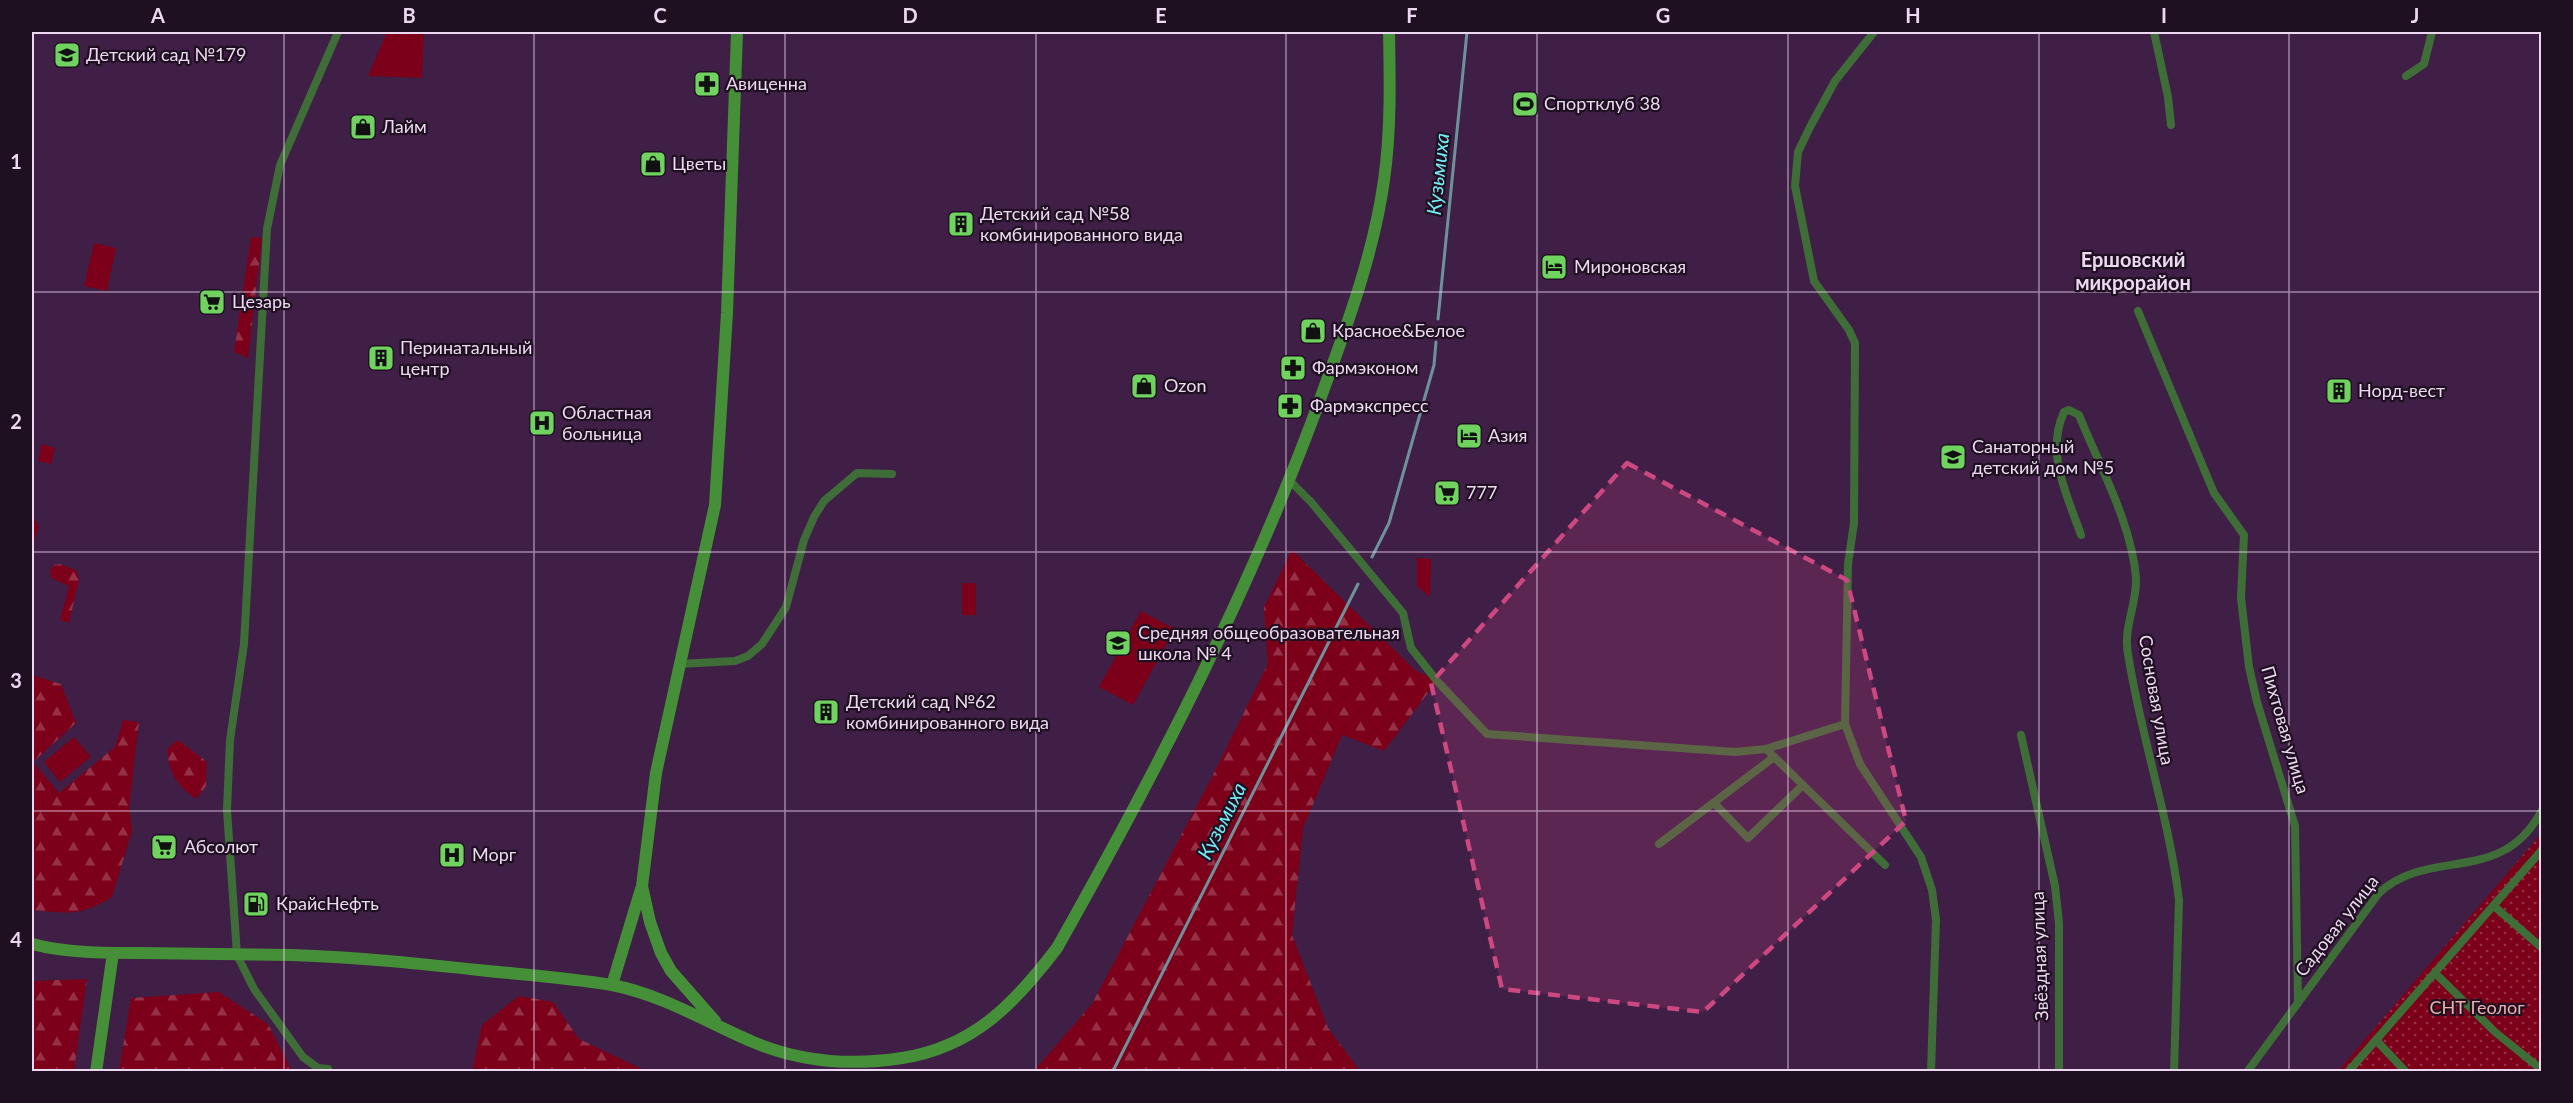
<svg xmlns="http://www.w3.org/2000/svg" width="2573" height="1103" font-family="Lato,sans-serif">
<defs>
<pattern id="grass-dots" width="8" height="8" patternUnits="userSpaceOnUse" patternTransform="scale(1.5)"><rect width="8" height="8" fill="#7c001a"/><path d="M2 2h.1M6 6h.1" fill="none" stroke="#953147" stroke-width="1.8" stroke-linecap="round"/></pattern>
<pattern id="forest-firs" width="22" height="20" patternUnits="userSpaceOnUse" patternTransform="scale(1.5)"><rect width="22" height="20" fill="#7c001a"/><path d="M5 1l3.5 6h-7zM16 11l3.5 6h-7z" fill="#953147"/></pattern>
</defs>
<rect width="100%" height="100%" fill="#401f46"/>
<g fill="url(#grass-dots)">
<path d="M32,518H34L39,527L32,547Z"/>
<path d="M2541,834V1071H2338Z"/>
</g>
<g fill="url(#forest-firs)">
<path d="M251,237L262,238L248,358L234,352Z"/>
<path d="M1292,550L1415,670L1437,681L1384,751L1342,735L1303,828L1292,935L1328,1028L1360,1071L1033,1072L1092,1004L1212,777L1268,664L1264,607Z"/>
<path d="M61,564L77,571L79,580L69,623L60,620L69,586L51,578L50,570L54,565Z"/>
<path d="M32,675L61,684L76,723L33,762L59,793L115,747L123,720L139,722L129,807L132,831L112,897C79,917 69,913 32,910Z"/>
<path d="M178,740L207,762L206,786L196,799C176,785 169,773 167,749Z"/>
<path d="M87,979L74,1071H32V981Z"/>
<path d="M219,992L268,1024L292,1071H119L131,998Z"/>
<path d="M519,996L553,1002L579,1039L646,1071H472L482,1025Z"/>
</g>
<g fill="#7c001a">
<path d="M387,32H424L422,78L368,76Z"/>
<path d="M94,243L116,248L107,291L84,286Z"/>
<path d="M42,444L55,448L51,464L38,461Z"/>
<path d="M1417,558L1431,559L1430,597L1417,586Z"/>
<rect x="962" y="583" width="14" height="32"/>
<path d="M1141,611L1175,629L1133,705L1099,687Z"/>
<path d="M74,737L91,757L60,782L44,762Z"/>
</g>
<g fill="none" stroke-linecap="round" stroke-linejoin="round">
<g stroke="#6e919b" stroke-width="3">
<path d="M1438,319L1467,32"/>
<path d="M1372,557L1389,523L1434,365L1436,342"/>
<path d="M1113,1071L1358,584"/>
</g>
<g stroke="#3f6d37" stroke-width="8">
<path d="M1874,32L1835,81L1810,127L1798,152L1795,186L1814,281L1849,330L1855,343L1854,523L1848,564L1845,724L1860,764L1921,857L1932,890L1936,920L1931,1072"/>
<path d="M2154,32L2168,97L2171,125"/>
<path d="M2406,76L2424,64L2432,32"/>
<path d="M2138,311L2214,493L2244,535L2241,598L2249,667L2257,702L2295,826L2298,1003"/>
<path d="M1289,480L1311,502L1403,613L1411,648L1437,681L1487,734L1735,752L1766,749L1845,724"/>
<path d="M2081,535C2067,494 2045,454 2064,412L2069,410L2079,415C2099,465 2132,524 2136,578C2137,605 2123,627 2128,654C2141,737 2169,817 2179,900L2174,1072"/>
<path d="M679,664L735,661L748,656L762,644L786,607L804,540L814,517L824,501L857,473L892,474"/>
<path d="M2021,735L2055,886L2059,923V1072"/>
<path d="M1766,749L1885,865"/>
<path d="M1714,803L1748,838L1803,785"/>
<path d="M1659,844L1774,757"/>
<path d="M2494,906L2542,948"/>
<path d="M2435,973L2495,1032L2542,1070"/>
<path d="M2376,1040L2406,1072"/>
<path d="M328,1069L318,1068L303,1057L254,989L237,955L227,810L230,740L244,644L267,229L280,165L338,32"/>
<path d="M2247,1072L2379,893C2429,846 2502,887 2542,810"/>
<path d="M2348,1072L2542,850"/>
</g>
<g stroke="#448f37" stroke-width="12">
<path d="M32,944C66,953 104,953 140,953C191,954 241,954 292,955C358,957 423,964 488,971C529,975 571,978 612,985C663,995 706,1022 753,1042C801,1062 851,1066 902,1058C974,1047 1015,1003 1057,948C1158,769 1252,587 1322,394C1347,325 1374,253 1384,180C1391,131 1390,81 1389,32"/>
<path d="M612,985L641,889"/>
<path d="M715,1021L671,971L661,953L650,922L642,886L656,773L715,505L727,313L737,32"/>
<path d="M96,1072L113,953"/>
</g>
</g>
<path fill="#cc4880" fill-opacity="0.2" stroke="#cc4880" stroke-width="4.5" stroke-dasharray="12 8" stroke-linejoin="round" d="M1627,463L1847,580L1906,821L1703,1012L1502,989L1431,683Z"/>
<path fill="none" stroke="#ecd8f0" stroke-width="1.5" stroke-opacity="0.55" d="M284,32V1072M534,32V1072M785,32V1072M1036,32V1072M1286,32V1072M1537,32V1072M1788,32V1072M2039,32V1072M2289,32V1072M32,292H2542M32,552H2542M32,811H2542"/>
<defs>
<symbol id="school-square" viewBox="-11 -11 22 22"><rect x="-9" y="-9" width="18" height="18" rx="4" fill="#70d35f" stroke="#1e1021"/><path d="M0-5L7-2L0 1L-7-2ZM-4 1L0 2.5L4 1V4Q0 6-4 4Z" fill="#111"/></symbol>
<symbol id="pharmacy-square" viewBox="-11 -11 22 22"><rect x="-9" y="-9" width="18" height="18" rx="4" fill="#70d35f" stroke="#1e1021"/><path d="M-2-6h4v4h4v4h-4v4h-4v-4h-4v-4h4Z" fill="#111"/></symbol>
<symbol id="stadium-square" viewBox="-11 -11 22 22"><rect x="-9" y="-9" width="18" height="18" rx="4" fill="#70d35f" stroke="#1e1021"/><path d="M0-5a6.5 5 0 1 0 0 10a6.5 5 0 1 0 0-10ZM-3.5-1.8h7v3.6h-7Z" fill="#111"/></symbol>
<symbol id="shop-square" viewBox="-11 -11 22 22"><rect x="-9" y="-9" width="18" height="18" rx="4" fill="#70d35f" stroke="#1e1021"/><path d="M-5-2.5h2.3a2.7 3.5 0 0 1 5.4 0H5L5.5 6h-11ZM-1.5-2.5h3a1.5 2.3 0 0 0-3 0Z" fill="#111"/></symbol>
<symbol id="building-square" viewBox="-11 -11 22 22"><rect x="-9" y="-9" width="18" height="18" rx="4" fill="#70d35f" stroke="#1e1021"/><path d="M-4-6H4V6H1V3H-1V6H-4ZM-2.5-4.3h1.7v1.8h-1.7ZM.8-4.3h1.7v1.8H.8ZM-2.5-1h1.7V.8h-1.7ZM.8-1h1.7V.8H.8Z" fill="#111"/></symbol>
<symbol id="hotel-square" viewBox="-11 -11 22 22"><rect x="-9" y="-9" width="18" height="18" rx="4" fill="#70d35f" stroke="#1e1021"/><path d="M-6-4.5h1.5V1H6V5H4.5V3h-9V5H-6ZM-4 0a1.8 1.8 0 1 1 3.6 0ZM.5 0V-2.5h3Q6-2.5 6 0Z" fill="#111"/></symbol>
<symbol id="supermarket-square" viewBox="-11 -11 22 22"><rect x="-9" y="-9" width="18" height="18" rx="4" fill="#70d35f" stroke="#1e1021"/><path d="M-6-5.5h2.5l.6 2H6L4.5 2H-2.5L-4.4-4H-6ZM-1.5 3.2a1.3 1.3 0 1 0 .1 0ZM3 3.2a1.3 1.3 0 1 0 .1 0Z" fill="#111"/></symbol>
<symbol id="hospital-square" viewBox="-11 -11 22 22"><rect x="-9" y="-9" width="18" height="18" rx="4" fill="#70d35f" stroke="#1e1021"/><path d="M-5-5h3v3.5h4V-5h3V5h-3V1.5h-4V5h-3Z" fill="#111"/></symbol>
<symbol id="fuel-square" viewBox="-11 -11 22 22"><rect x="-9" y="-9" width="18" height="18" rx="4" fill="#70d35f" stroke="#1e1021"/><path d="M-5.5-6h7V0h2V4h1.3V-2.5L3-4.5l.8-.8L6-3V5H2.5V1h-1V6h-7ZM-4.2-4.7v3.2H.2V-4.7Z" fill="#111"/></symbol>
</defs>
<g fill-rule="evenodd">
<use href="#school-square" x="52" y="40" width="30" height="30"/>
<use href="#pharmacy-square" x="692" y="69" width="30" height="30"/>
<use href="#stadium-square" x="1510" y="89" width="30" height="30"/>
<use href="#shop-square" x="348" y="112" width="30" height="30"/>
<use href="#shop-square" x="638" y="149" width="30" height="30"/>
<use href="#building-square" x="946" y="209" width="30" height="30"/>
<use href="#hotel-square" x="1539" y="252" width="30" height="30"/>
<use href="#supermarket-square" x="197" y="287" width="30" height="30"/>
<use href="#shop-square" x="1298" y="316" width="30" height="30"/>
<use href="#building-square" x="366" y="343" width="30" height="30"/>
<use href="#pharmacy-square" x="1278" y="353" width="30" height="30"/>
<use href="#shop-square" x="1129" y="371" width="30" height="30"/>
<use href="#building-square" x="2324" y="376" width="30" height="30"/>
<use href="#pharmacy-square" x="1275" y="391" width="30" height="30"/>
<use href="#hospital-square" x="527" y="408" width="30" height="30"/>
<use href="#hotel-square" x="1454" y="421" width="30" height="30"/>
<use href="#school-square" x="1938" y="442" width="30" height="30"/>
<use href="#supermarket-square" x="1432" y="478" width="30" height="30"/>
<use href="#school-square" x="1103" y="628" width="30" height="30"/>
<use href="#building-square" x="811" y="697" width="30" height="30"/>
<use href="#supermarket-square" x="149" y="832" width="30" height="30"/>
<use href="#hospital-square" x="437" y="840" width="30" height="30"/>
<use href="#fuel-square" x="241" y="889" width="30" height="30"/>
</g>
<g text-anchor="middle" stroke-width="4.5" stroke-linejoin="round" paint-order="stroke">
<g font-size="18" fill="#ecd8f0" stroke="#1e1021" text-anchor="start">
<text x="86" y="61">Детский сад №179</text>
<text x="726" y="90">Авиценна</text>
<text x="1544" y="110">Спортклуб 38</text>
<text x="382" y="133">Лайм</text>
<text x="672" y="170">Цветы</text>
<text x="980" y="220">Детский сад №58<tspan x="980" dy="21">комбинированного вида</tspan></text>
<text x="1574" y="273">Мироновская</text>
<text x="232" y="308">Цезарь</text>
<text x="1332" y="337">Красное&amp;Белое</text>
<text x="400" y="354">Перинатальный<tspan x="400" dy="21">центр</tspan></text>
<text x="1312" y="374">Фармэконом</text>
<text x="1164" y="392">Ozon</text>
<text x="2358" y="397">Норд-вест</text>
<text x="1310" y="412">Фармэкспресс</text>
<text x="562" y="419">Областная<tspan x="562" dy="21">больница</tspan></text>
<text x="1488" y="442">Азия</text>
<text x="1972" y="453">Санаторный<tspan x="1972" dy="21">детский дом №5</tspan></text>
<text x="1466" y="499">777</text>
<text x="1138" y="639">Средняя общеобразовательная<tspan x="1138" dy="21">школа № 4</tspan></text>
<text x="846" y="708">Детский сад №62<tspan x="846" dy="21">комбинированного вида</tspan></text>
<text x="184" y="853">Абсолют</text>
<text x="472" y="861">Морг</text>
<text x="276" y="910">КрайсНефть</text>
</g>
<g font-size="18" fill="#ecd8f0" stroke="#1e1021">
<text transform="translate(2156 700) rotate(80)" y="6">Сосновая улица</text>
<text transform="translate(2285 730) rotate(74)" y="6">Пихтовая улица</text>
<text transform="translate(2337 926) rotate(-52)" y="6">Садовая улица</text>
<text transform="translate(2040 956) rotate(-92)" y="6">Звёздная улица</text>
</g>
<g font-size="18" fill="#eeafad" stroke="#1e1021">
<text x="2477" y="1014">СНТ Геолог</text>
</g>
<g font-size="20" font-style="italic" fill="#74eef6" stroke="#1e1021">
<text transform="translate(1438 174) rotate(-84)" y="7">Кузьмиха</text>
<text transform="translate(1222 821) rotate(-63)" y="7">Кузьмиха</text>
</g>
<g font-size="20" font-weight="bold" fill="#ecd8f0" stroke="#1e1021">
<text x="2133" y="267">Ершовский<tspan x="2133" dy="23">микрорайон</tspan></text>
</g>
</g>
<rect width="2573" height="1103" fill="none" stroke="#1e1021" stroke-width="66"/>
<rect x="33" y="33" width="2507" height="1037" fill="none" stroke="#ecd8f0" stroke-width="2"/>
<g font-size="20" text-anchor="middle" font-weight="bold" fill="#ecd8f0">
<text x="158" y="23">A</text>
<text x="409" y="23">B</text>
<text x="660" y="23">C</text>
<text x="910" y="23">D</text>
<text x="1161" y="23">E</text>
<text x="1412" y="23">F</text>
<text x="1663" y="23">G</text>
<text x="1913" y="23">H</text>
<text x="2164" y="23">I</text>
<text x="2415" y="23">J</text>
<text x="16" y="169">1</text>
<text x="16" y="429">2</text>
<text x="16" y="688">3</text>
<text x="16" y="947">4</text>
</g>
</svg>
